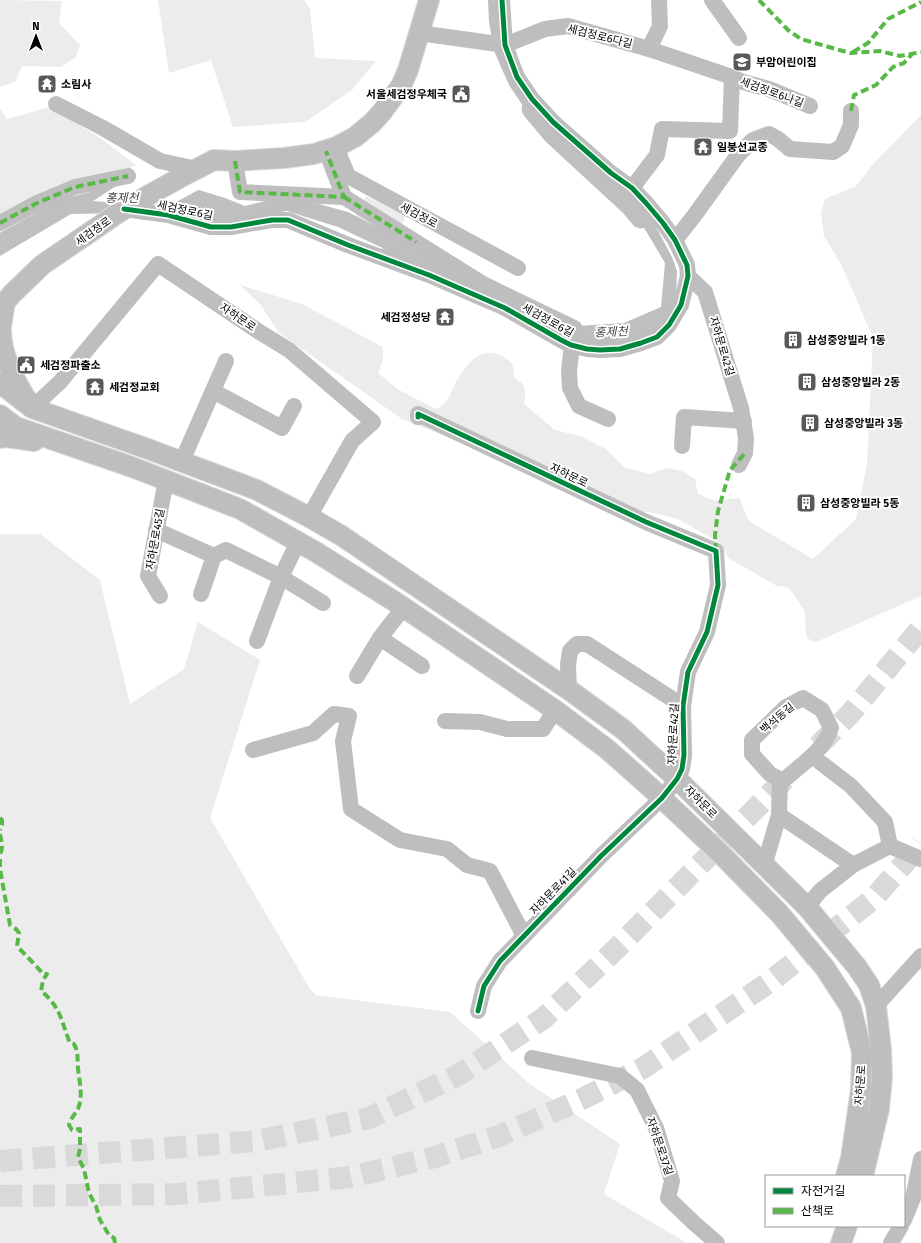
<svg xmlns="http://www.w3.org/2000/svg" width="921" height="1243" font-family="'Fira Sans','Noto Sans KR',sans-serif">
<rect width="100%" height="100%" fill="#fff"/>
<g fill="#ececec">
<path d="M0,0L62,1L59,23L80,45L76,57L61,67L22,66L15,82L0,87Z"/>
<path d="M158,0H304L310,9L315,58L376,61L352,90L305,122L233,127L211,60L169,73Z"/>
<path d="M50,107L100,138L136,165L54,205L0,235V109L7,119Z"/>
<path d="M921,115V596L816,642L811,641L806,636L805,612L793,593L787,587L777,586L728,558L721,544L678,519L650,512H633L402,419L278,332L261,305L240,285L302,304L383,347V360L378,373L399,390L436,409C439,408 442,406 444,404C448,400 451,393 453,388C465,366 480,341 507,359C514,364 514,370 514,378C527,385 526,390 524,404L555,430L580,436L606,449L625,468L651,474L666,468L682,471L695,479L698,494L715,501L739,498L749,521L813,559L856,519L867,464L873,338L842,266L824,236L821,213L825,199L856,186L874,163Z"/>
<path d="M366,196L406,216L394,242L352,222Z"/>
<path d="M0,534H40L100,580L130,704L184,669L198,622L260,660L210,818L310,989L316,995L450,1012L531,1085L620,1144L604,1194L687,1243H0Z"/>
</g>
<path fill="#bfbfbf" d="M488,0H499L515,68L536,100L625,187L655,225L672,257L677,271L676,302L663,326L646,336L605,344L574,340L439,262L408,260L338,227L287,211L218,222L190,212L71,214L0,256V233L57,201L122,183L199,190L225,198L245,206L281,197L308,201L348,212L406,242L465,265L577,326L624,323L661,307L665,263L640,221L613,187L568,143L523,106L509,85L494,51L489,22Z"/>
<path fill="#fff" d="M124,181L199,188L200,189L167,207L93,201Z"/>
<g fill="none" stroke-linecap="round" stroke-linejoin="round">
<g stroke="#bfbfbf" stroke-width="21">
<path d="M532,109L553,134L631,206L641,218"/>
<path d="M393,249L468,284"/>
</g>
<g stroke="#d9d9d9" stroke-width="22" stroke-dasharray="22 11" stroke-linecap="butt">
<path d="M818,746L850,714L921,628"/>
<path d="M0,1161L257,1141L369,1118L460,1074L544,1018L617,948L792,772"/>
<path d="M0,1196L180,1194L350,1177L435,1157L499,1136L582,1099L643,1068L771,981L874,898L921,844"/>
</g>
<defs>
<g id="major">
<path d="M5,302C4,310 2,319 1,327C0,353 14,379 27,400"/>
<path d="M0,308L12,294L42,265L124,209L183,176L214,160L235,161L284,158L314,154L336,147L355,137L372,123L382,112L401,86L408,70L429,0"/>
<path d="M0,383L32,408L148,449L257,490L309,517L342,536L572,692L624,730L677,779L807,907L857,967L869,985L876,1006L881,1049L882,1078L879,1109L863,1176"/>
<path d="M0,415L16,427L132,467L240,509L316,552L397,603L555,710L607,749L651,788L721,854L779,913L825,968L851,1008L862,1053L861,1089L851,1158L846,1176"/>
<path d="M0,438L6,437L34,441"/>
<path d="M841,1243L847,1226"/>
</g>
</defs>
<use href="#major" stroke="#dbdbdb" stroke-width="22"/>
<g stroke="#bebebe" stroke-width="16">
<path d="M712,0L739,38"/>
<path d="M419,33L505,45L545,29L568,26L649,49L732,77"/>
<path d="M649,49L660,26L659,0"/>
<path d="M56,104L103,128L160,161L197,169"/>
<path d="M336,147L348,176L518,268"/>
<path d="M235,161L240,192L344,197L326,151"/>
<path d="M632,188L657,155L662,129L730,131L732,77L743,82L769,89L810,106"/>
<path d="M344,197L483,284L574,328L569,371L570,388L579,406L608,419"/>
<path d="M124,209L168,215L211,227H231L272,220H288L348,245L429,275L505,308L561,340L571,345L587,349L600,350L620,349L641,343L657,337L669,325L681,305L688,276L687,265L675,240L663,223L646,203L632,188L611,173L553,122L532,99L517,77L505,45L502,0"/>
<path d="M0,223L37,203L75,187L128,176"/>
<path d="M675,240L694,216L738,155L753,140L769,134L778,139L790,149L833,152L842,146L851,125V111"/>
<path d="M688,276L705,292L741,408L746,438L745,453L739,465"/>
<path d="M213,391L282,428L294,406"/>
<path d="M32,408L60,382L158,264L258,331L289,350L373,422L352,441L309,517"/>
<path d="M418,417V414L646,522L716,551L718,585L707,632L688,672L683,706L684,755L682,769L677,779L662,798L601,856L500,961L484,986L478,1011"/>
<path d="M682,446L684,417L744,421"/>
<path d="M182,461L226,361"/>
<path d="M156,530L214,556L226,550L281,577L323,603"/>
<path d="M201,594L214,556"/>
<path d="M160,596L148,576L166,480"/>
<path d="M380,638L422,666"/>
<path d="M257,641L281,577L298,542"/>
<path d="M357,676L380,638L404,607"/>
<path d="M569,690L568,665L570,651L577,644H587L683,706"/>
<path d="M803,698L822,710L831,728C824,751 800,765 783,781L770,774L752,754V740L786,707Z"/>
<path d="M445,721L480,722L507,729H543L555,710"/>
<path d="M253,750L313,733L334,714L349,716L343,741L351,809L400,840L447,849L467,865L490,871L524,936"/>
<path d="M812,756L851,786L885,822L890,846L921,859"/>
<path d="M780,779L779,815L853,865L890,846"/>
<path d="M765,866L767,856L779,815"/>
<path d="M807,907L820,891L853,865"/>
<path d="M876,1006L921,956"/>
<path d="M532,1058L620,1076L637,1090L656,1128L672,1181L668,1198L694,1223L717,1243"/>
<path d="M904,1220L913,1198L921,1159"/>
<path d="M891,1243L901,1226"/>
</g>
<use href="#major" stroke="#bebebe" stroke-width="20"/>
<g stroke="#58b947" stroke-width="4" stroke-dasharray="8 4" stroke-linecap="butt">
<path d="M759,0L788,30L801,39L850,53L880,51L900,56L921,52"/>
<path d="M853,52L868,43L888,19L921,2"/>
<path d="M851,111L854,95L876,85L893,67L904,63L913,53"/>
<path d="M235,161L240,192L344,197L326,151"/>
<path d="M344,197L416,242"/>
<path d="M0,223L37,203L75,187L128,176"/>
<path d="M716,551L715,535L718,511L730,470L745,453"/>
<path d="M0,818L2,820V825L0,830"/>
<path d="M0,834C1,841 4,847 0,854"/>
<path d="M0,859V869L10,925L16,929L19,933L17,946C26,956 35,964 43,974H47L43,980L41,991C61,1007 61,1021 70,1043L74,1044C79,1053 77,1059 78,1068C79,1080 83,1094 79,1106C77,1113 70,1118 69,1125L72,1130L80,1129V1149L78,1157L84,1169L89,1193L96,1206L100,1220L109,1235L114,1238L115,1243"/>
</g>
<defs>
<g id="cycleway">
<path d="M124,209L168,215L211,227H231L272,220H288L348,245L429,275L505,308L561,340L571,345L587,349L600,350L620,349L641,343L657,337L669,325L681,305L688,276L687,265L675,240L663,223L646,203L632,188L611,173L553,122L532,99L517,77L505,45L502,0"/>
<path d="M418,417V414L646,522L716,551L718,585L707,632L688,672L683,706L684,755L682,769L677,779L662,798L601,856L500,961L484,986L478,1011"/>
</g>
</defs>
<use href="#cycleway" stroke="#fff" stroke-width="8"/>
<use href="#cycleway" stroke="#00873e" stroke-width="5"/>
</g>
<defs>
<symbol id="school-square" viewBox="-11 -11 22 22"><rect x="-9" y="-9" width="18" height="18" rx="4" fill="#595959" stroke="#fff"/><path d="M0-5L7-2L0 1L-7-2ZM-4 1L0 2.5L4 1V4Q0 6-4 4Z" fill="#fff"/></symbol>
<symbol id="temple-square" viewBox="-11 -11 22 22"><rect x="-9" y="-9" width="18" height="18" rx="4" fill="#595959" stroke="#fff"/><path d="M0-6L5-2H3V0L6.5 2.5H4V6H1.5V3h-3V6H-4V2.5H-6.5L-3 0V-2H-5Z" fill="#fff"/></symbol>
<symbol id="civic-square" viewBox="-11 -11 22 22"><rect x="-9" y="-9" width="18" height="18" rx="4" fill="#595959" stroke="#fff"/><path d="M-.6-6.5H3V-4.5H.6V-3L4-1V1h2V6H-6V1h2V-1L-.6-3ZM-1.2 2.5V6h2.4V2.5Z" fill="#fff"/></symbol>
<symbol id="building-square" viewBox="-11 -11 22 22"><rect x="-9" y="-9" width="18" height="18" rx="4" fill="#595959" stroke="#fff"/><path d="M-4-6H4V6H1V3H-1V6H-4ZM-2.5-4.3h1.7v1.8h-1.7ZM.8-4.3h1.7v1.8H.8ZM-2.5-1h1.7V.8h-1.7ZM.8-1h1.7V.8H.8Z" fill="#fff"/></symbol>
</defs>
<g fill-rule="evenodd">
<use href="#school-square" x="731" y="51" width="22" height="22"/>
<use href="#temple-square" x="36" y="73" width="22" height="22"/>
<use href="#civic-square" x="450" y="83" width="22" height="22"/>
<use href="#temple-square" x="692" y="136" width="22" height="22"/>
<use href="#temple-square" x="434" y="306" width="22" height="22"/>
<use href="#building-square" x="782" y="329" width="22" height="22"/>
<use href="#civic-square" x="15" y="354" width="22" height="22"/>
<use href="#building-square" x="796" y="371" width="22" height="22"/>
<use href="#temple-square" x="84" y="376" width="22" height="22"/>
<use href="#building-square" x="799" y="412" width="22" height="22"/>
<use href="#building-square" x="795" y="492" width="22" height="22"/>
</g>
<g text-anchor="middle" stroke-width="4" stroke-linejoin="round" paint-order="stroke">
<g font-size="11" fill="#000" stroke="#fff">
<text transform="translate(600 36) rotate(14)" y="4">세검정로6다길</text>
<text transform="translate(772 92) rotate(20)" y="4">세검정로6나길</text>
<text transform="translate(185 210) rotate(12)" y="4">세검정로6길</text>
<text transform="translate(419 215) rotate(28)" y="4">세검정로</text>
<text transform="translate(93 231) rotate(-35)" y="4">세검정로</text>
<text transform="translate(238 317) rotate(34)" y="4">자하문로</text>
<text transform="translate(548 320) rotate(29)" y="4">세검정로6길</text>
<text transform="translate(722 346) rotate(73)" y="4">자하문로42길</text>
<text transform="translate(569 475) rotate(25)" y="4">자하문로</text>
<text transform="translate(155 539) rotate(-80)" y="4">자하문로45길</text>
<text transform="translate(777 718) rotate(-40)" y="4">백석동길</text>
<text transform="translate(673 734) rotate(-87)" y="4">자하문로42길</text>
<text transform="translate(701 802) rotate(45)" y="4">자하문로</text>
<text transform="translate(553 891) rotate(-46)" y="4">자하문로41길</text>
<text transform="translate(860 1085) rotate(-86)" y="4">자하문로</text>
<text transform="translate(660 1146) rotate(71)" y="4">자하문로37길</text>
</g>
<g font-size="11" font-weight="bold" fill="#000" stroke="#fff" text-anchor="start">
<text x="756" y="66">부암어린이집</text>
<text x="61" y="88">소림사</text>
<text x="447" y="98" text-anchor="end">서울세검정우체국</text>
<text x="717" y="151">일붕선교종</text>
<text x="431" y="321" text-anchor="end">세검정성당</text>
<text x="807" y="344">삼성중앙빌라 1동</text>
<text x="40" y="369">세검정파출소</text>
<text x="821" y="386">삼성중앙빌라 2동</text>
<text x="109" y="391">세검정교회</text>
<text x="824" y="427">삼성중앙빌라 3동</text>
<text x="820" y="507">삼성중앙빌라 5동</text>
</g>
<g font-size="12" font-style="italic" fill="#444" stroke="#fff">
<text x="122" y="202">홍제천</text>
<text transform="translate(611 332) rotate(-2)" y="4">홍제천</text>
</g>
</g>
<rect x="765" y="1175" width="140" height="52" fill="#ffffff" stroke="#999999"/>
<rect x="773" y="1188" width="20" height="6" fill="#00873e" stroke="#999999"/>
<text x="801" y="1195" font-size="12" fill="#000000">자전거길</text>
<rect x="773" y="1208" width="20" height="6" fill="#58b947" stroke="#999999"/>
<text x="801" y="1215" font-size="12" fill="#000000">산책로</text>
<g transform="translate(36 36)" stroke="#ffffff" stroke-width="3" paint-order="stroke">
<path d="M0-3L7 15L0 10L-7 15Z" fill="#000000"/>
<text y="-6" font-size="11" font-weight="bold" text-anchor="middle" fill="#000000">N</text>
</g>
</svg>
